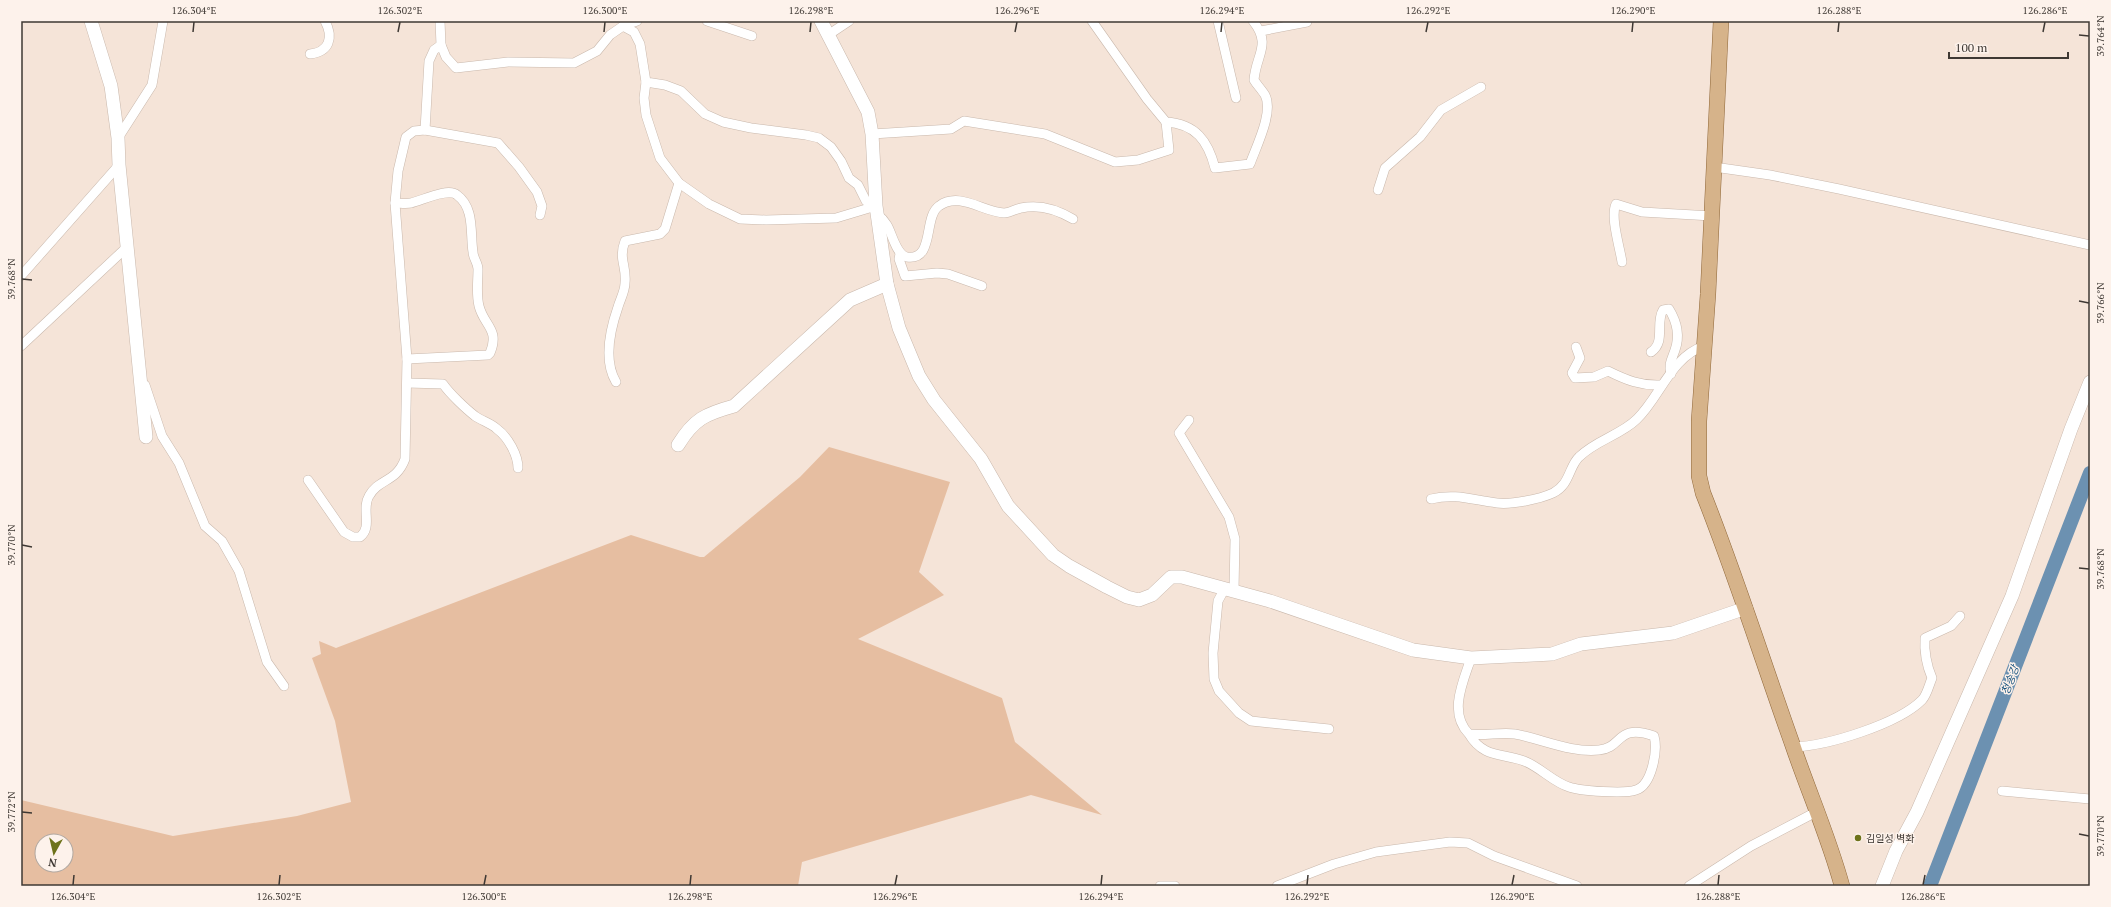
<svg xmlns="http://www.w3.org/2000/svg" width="2111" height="907" font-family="'PT Serif','Noto Sans KR',serif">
<rect width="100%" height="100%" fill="#f5e4d8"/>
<path fill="#e6bea1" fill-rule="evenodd" d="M829,447L950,482L919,572L944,595L858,639L1002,698L1015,742L1102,815L1031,795L802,862L798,886H21V800L173,836L297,816L351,802L335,721L312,658L321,654L319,641L336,648L631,535L700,557H704L800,477ZM42,841H66V865H42Z"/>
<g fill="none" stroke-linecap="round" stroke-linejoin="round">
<path stroke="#6c91b1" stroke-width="14" d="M1930,886L2090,473"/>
<defs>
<g id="street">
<path d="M707,21L752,36"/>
<path d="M1092,21L1147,99L1166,122C1196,124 1208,141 1215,168L1250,164C1256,147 1274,112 1265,95C1262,90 1257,85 1254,80C1256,54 1272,45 1253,21"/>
<path d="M1218,21L1236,98"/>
<path d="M623,26L634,32L640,44L646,82L665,85L681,91L705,114L723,122L751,128L806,135L819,138L831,147L841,161L849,178L858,185L866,201L876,206"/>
<path d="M1261,31L1307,22"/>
<path d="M828,35L849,21"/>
<path d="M441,45L446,57L456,68L508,62L574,63L597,51L610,35L623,26L637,21"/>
<path d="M310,54C329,52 334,38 325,21"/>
<path d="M646,82L644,98L646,115L660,158L679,183L709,204L740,219L766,220L836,218L876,206"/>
<path d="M425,130L429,61L434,50L441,45L440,21"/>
<path d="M872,134L951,129L964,121L1045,134L1115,162L1138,160L1169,150L1166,122"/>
<path d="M118,138L152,85L163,21"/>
<path d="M1714,167L1770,175L1839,189L2090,245"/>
<path d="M1378,190L1385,168L1420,137L1441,110L1481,87"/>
<path d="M395,203C400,203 406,204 411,203C421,201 448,187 457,195C475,208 470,234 473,252C473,258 478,263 478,269C478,281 476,294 479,306C484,326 500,329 490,353L488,355L407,359"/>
<path d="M877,214C881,217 884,220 887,225C892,233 896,255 907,257C935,261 923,217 939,206C959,191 983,212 1004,213C1010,213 1015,209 1021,208C1039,204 1058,210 1073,219"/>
<path d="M900,254L899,259L905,276L937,273L948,274L982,286"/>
<path d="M1622,262C1620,248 1610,217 1616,204L1642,212L1712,216"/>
<path d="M21,276L119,165"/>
<path d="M21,346L127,247"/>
<path d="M1576,347L1580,358L1572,373L1575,378L1594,377L1608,371C1626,380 1641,386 1661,385"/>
<path d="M1651,352C1666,342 1655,323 1663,310L1669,309C1677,322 1680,336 1675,350C1672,359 1668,364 1671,374"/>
<path d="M616,382C603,360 610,330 618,307C620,300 625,291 625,283C627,266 618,259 625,241L660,234L665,229L679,183"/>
<path d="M407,383L443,384C450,394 466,409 475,416C482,421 491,423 497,429C508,437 518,455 518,468"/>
<path d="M145,385L162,436L179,463L205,526L222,541L239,571L267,662L284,686"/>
<path d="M1189,420L1179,433L1229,517L1235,539L1234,590"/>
<path d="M308,480L344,532L353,537H360C373,527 361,509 369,496C379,478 396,483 405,459L407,359L395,203L398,171L406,137L414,131L425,130L498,143L519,167L537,192L542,206L540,215"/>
<path d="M1431,499C1456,493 1472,500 1497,503C1511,505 1540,499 1553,493C1570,485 1569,466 1579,457C1596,440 1621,435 1637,419C1660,397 1671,357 1704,346"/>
<path d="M1225,588L1218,601L1213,653L1214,679L1219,691L1239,713L1251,721L1329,729"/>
<path d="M1469,734C1483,758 1502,753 1524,761C1540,767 1553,782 1569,787C1580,791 1625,794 1636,790C1652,785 1658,750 1654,736C1616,723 1623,748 1599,750C1571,753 1542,739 1515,734C1501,732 1484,736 1469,734C1448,713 1463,682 1471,658"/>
<path d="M1793,747C1827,746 1898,724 1922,700C1927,695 1929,685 1932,678C1926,664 1924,653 1925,638L1951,626L1960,616"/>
<path d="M2002,791L2090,799"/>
<path d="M1160,886H1175"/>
<path d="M1277,886L1334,864L1376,852L1450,842L1468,843L1494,856L1577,886"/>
<path d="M1689,886L1751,846L1818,811"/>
</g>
<g id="secondary">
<path d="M91,21L111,86L118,138L119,165L146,437"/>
<path d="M821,21L868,112L872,134L876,206L887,284L899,328L919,376L934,400L981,459L1008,506L1053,555L1069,566L1107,587L1127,597L1139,600L1152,595L1171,577H1182L1270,601L1413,650L1471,658L1552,654L1581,644L1673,633L1746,608"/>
<path d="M678,445C694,419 705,414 734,406L850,300L887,284"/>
<path d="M1882,886L1896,851L1917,812L2012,596L2071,429L2090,382"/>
</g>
<path id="primary" d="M1721,21L1708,294L1699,421V476L1703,493C1736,576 1763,662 1793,746C1809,793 1829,838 1842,886"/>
</defs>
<use href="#street" stroke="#c9b8ac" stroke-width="10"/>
<use href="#secondary" stroke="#c9b8ac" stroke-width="14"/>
<use href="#primary" stroke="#8f6739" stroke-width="16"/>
<use href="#street" stroke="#fff" stroke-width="9"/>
<use href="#secondary" stroke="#fff" stroke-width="13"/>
<use href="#primary" stroke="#d6b38a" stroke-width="15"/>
</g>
<path fill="none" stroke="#3e3833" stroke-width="1.5" d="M193,32L194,22M398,32L400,22M604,32L605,22M810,32L811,22M1015,32L1017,22M1221,32L1222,22M1426,32L1428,22M1632,32L1633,22M1838,32L1839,22M2043,32L2045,22M2079,35L2089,36M22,279L32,280M2079,301L2089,303M22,545L32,547M2079,568L2089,569M22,812L32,813M2079,834L2089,836M73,885L74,875M279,885L280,875M484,885L486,875M690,885L691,875M895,885L897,875M1101,885L1102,875M1307,885L1308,875M1512,885L1514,875M1718,885L1719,875M1923,885L1925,875"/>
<circle fill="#6d721a" stroke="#fdf2eb" stroke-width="1.5" cx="1858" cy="838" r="4"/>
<g text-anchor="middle" stroke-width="3" stroke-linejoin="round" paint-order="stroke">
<g font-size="10" fill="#3e3833" stroke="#fdf2eb" text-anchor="start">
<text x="1866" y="842">김일성 벽화</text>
</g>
<g font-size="11" font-style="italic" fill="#16527e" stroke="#fdf2eb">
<text transform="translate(2010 680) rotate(-69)" y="4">청송강</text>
</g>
</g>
<rect width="2111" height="907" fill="none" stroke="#fdf2eb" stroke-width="44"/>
<g transform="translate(54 853) rotate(188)"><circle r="19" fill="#fdf2eb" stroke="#b1a8a1"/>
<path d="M0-3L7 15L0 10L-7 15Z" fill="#6d721a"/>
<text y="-6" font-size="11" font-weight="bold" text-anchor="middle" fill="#3e3833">N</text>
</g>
<path d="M1949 52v6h119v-6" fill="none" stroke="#3e3833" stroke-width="2"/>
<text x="1955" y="52" font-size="12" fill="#3e3833" stroke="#fdf2eb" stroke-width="3" paint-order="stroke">100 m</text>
<rect x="22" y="22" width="2067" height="863" fill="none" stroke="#3e3833" stroke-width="1.5"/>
<g font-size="10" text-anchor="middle" fill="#3e3833">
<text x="194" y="14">126.304°E</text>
<text x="400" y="14">126.302°E</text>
<text x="605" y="14">126.300°E</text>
<text x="811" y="14">126.298°E</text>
<text x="1017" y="14">126.296°E</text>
<text x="1222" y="14">126.294°E</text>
<text x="1428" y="14">126.292°E</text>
<text x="1633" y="14">126.290°E</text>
<text x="1839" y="14">126.288°E</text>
<text x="2045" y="14">126.286°E</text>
<text transform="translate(2100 36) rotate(-90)" y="4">39.764°N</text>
<text transform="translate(11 279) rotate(-90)" y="4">39.768°N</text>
<text transform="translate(2100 303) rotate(-90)" y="4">39.766°N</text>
<text transform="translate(11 545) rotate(-90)" y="4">39.770°N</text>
<text transform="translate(2100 569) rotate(-90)" y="4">39.768°N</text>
<text transform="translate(11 812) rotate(-90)" y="4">39.772°N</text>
<text transform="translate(2100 836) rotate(-90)" y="4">39.770°N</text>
<text x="73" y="900">126.304°E</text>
<text x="279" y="900">126.302°E</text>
<text x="484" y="900">126.300°E</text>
<text x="690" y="900">126.298°E</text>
<text x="895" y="900">126.296°E</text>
<text x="1101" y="900">126.294°E</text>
<text x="1307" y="900">126.292°E</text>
<text x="1512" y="900">126.290°E</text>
<text x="1718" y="900">126.288°E</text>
<text x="1923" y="900">126.286°E</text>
</g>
</svg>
